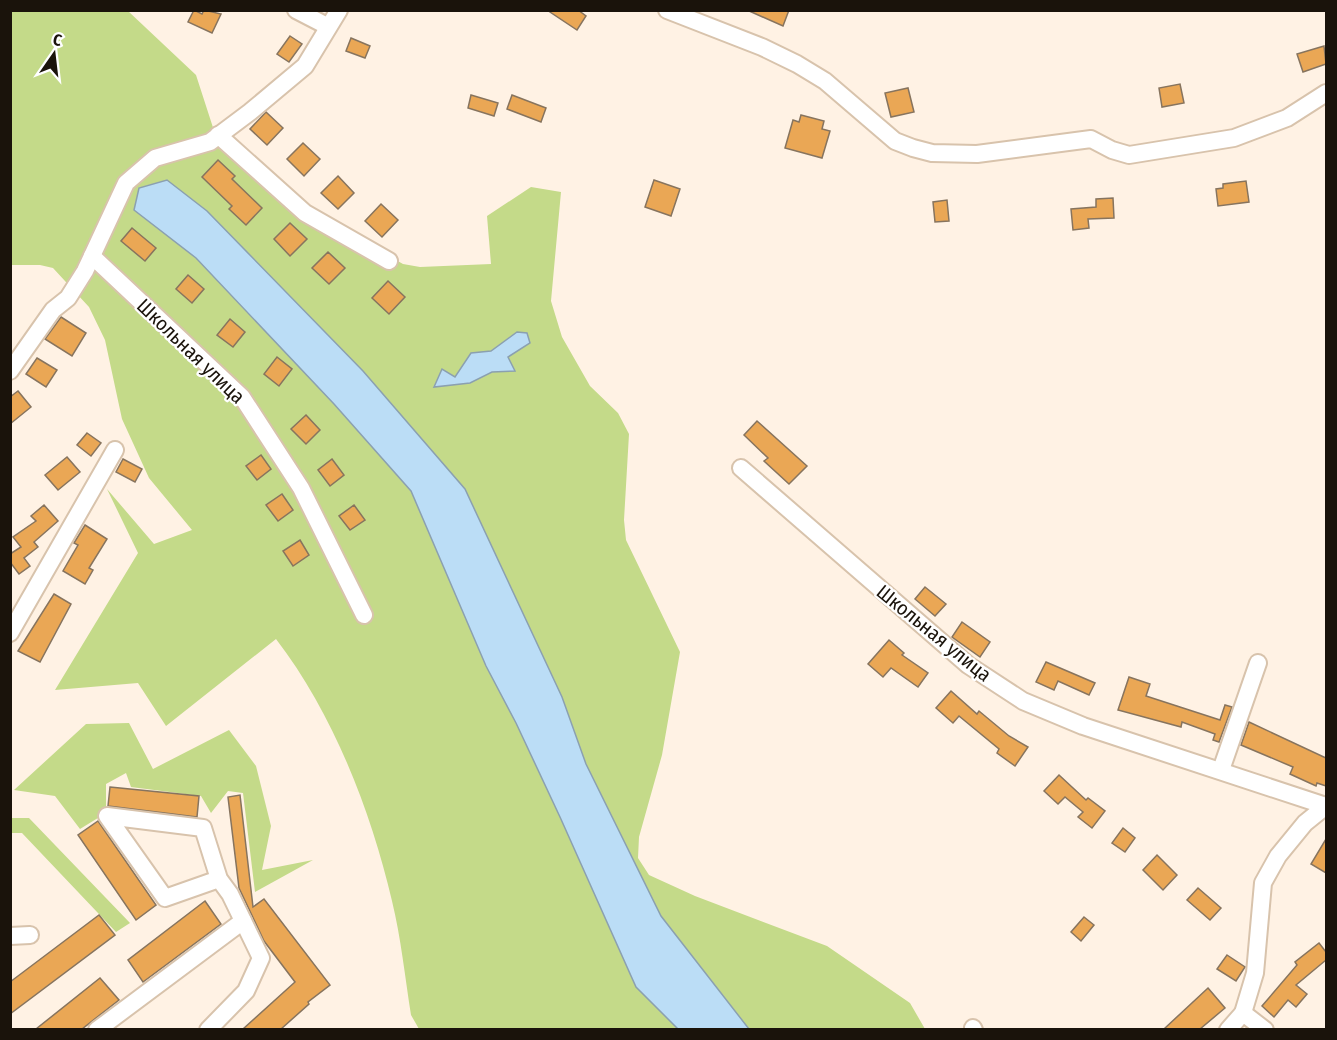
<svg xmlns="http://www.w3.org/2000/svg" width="1337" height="1040" font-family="'Fira Sans Condensed',sans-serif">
<rect width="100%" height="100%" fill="#fff2e4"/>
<g fill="#c4da89">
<path d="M10,11H128L196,75L218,143L336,226L403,264L420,267L491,264L487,216L531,187L561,192L551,301L562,337L590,386L618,413L629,434L624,520L626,540L680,652L662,755L639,837L638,858L649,875L695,896L827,946L910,1003L925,1029H419L411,1015C405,977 401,938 392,901C371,811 333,713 276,639L166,726L138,683L55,690L138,553L107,489L154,544L192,530L149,478L122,419L105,340L89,307L53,268L40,265H11Z"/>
<path d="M129,723L153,769L229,730L256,766L271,826L262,870L313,860L255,892L243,793L228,791L211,813L201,796L131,787L126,773L106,784V813L80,829L55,796L14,790L86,724Z"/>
<path d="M11,818H29L130,923L116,932L22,833H11Z"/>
</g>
<g fill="#bbddf6" stroke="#8ba0b0" stroke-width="1.5">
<path d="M167,180L207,211L363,371L465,489L562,697L586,764L661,916L749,1029H678L636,987L560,817L516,723L486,666L411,491L334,404L196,258L134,210L139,188Z"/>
<path d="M517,332L527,333L530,343L508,357L515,371L492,372L470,383L434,387L442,369L455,377L471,353L491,351Z"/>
</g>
<g fill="#eaa755" stroke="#87745e" stroke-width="1.5">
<path d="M194,10L202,14L204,10L221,14L212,33L188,22Z"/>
<path d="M547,10H578L586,16L577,30Z"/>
<path d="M747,10H789L783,26Z"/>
<path d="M290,36L302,44L289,62L277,54Z"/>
<path d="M351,38L370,46L365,58L346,51Z"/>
<path d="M1324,46L1326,64L1303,72L1297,54Z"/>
<path d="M1180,84L1184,103L1162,107L1159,88Z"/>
<path d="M908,88L914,112L891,117L885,93Z"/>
<path d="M471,95L498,103L494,116L468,108Z"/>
<path d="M512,95L546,108L541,122L507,109Z"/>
<path d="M266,112L283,128L267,145L250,129Z"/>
<path d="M801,115L824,121L822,129L830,131L822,158L785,148L793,120L799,122Z"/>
<path d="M303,143L320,159L304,176L287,159Z"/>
<path d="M218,160L235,176L232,179L262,208L246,225L229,209L232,206L202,177Z"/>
<path d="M338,176L354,193L338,209L321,193Z"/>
<path d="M654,180L680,189L671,216L645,207Z"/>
<path d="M1246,181L1249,202L1218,206L1216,189L1223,188V184Z"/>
<path d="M1113,198L1114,218L1088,219L1089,228L1073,230L1071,209L1096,207V199Z"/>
<path d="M947,200L949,221L935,222L933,202Z"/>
<path d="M381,204L398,220L382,237L365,221Z"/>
<path d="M290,223L307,239L290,256L274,239Z"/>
<path d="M132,228L156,248L145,261L121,241Z"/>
<path d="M328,252L345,268L329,284L312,268Z"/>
<path d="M188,275L204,289L192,303L176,289Z"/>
<path d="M388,281L405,297L389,314L372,298Z"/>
<path d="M61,317L86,333L72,356L45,339Z"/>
<path d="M230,319L245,332L233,347L217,335Z"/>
<path d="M277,357L292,369L279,386L264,374Z"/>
<path d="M37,358L57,370L46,387L26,374Z"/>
<path d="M18,391L31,407L10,424V397Z"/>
<path d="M306,415L320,430L306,444L291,429Z"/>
<path d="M757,421L807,466L789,484L764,461L768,458L744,435Z"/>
<path d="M87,433L101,443L91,456L77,445Z"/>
<path d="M261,455L271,469L257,480L246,466Z"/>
<path d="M67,457L80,472L58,490L45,475Z"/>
<path d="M123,459L142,469L135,482L116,472Z"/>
<path d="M332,459L344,475L330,486L318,470Z"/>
<path d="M282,494L293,510L278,521L266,505Z"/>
<path d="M44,505L58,521L34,542L38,547L24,558L30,566L19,574L10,562V554L21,547L13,537L36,521L31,516Z"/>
<path d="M354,505L365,520L350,530L339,516Z"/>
<path d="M85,525L107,539L89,568L93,570L85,584L63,571L78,545L74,543Z"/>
<path d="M300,540L309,555L293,566L283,551Z"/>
<path d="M925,587L946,604L935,616L915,599Z"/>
<path d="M54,594L71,604L40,662L18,651Z"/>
<path d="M962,622L990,642L980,657L952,637Z"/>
<path d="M889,640L904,653L902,655L928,673L918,687L891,668L883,677L868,664Z"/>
<path d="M1046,662L1095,683L1089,695L1058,681L1054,690L1036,682Z"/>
<path d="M1129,677L1150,684L1146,696L1220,720L1225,705L1232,707L1219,742L1213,740L1215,734L1182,722L1181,727L1118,710Z"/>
<path d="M951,691L977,714L979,711L1009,736L1028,747L1015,766L997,753L999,749L959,716L953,723L936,708Z"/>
<path d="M1249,722L1326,758V786L1317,783L1316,786L1290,774L1293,767L1241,745Z"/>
<path d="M1059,775L1086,800L1088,798L1105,811L1092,828L1078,817L1083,812L1065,797L1058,804L1044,791Z"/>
<path d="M110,787L199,796L197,817L108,806Z"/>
<path d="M240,795L253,907L264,899L330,985L308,1002L309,1004L281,1029H243L295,982L264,941L239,888L228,797Z"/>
<path d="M98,821L156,905L136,920L78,835Z"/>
<path d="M1123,828L1135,838L1125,852L1112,843Z"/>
<path d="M1326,839V873L1311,864Z"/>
<path d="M1157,855L1177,875L1163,890L1143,870Z"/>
<path d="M1198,888L1221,908L1210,920L1187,900Z"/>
<path d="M205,901L221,924L143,982L128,960Z"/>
<path d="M99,915L115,935L10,1014V982Z"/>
<path d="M1084,917L1094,925L1081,941L1071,932Z"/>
<path d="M1319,943L1326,952V960L1296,985L1307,994L1296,1007L1288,1000L1274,1017L1262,1006L1297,965L1295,962Z"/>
<path d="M1227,955L1245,967L1236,981L1217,969Z"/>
<path d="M100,978L119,1000L82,1029H36Z"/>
<path d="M1208,988L1225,1008L1200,1029H1164Z"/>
</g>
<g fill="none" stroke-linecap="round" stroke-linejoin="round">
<defs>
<g id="minor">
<path d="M296,10L327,26"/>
<path d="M667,10L762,47L797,64L825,81L895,141L913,148L932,153L977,154L1091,139L1112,150L1129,155L1234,138L1287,118L1326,93"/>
<path d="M218,135L305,213L389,261"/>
<path d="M92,256L242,397L301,488L364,615"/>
<path d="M10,371L53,310L68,298L85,271L126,183L155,158L210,142L250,112L305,66L339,10"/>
<path d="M741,468L968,665L1023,701L1083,726L1326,806"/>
<path d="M10,633L115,450"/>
<path d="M1221,770L1258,663"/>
<path d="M10,936L30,935"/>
<path d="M1243,1013L1255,973L1263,883L1278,856L1305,823L1326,806"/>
<path d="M973,1028L974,1030"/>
<path d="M97,1030L243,921"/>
<path d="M208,1030L246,991L261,958L230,894L219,879L203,828L107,816L165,898L219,879"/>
<path d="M1228,1030L1243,1013L1265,1030"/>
</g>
</defs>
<use href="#minor" stroke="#d8c3ac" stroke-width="20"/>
<use href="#minor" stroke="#fff" stroke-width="16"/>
</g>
<g text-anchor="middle" stroke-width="4.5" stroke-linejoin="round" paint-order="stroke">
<g font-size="20" fill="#1a130b" stroke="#fff">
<text transform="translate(191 351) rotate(44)" y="7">Школьная улица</text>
<text transform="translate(934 633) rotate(39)" y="7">Школьная улица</text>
</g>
</g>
<rect width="1337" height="1040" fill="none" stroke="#1a130b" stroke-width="24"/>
<g transform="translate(54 54) rotate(14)" stroke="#ffffff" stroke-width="4.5" paint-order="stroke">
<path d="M0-4.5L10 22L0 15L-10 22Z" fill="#1a130b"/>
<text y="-9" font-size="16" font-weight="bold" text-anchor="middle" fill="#1a130b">С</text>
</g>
</svg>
